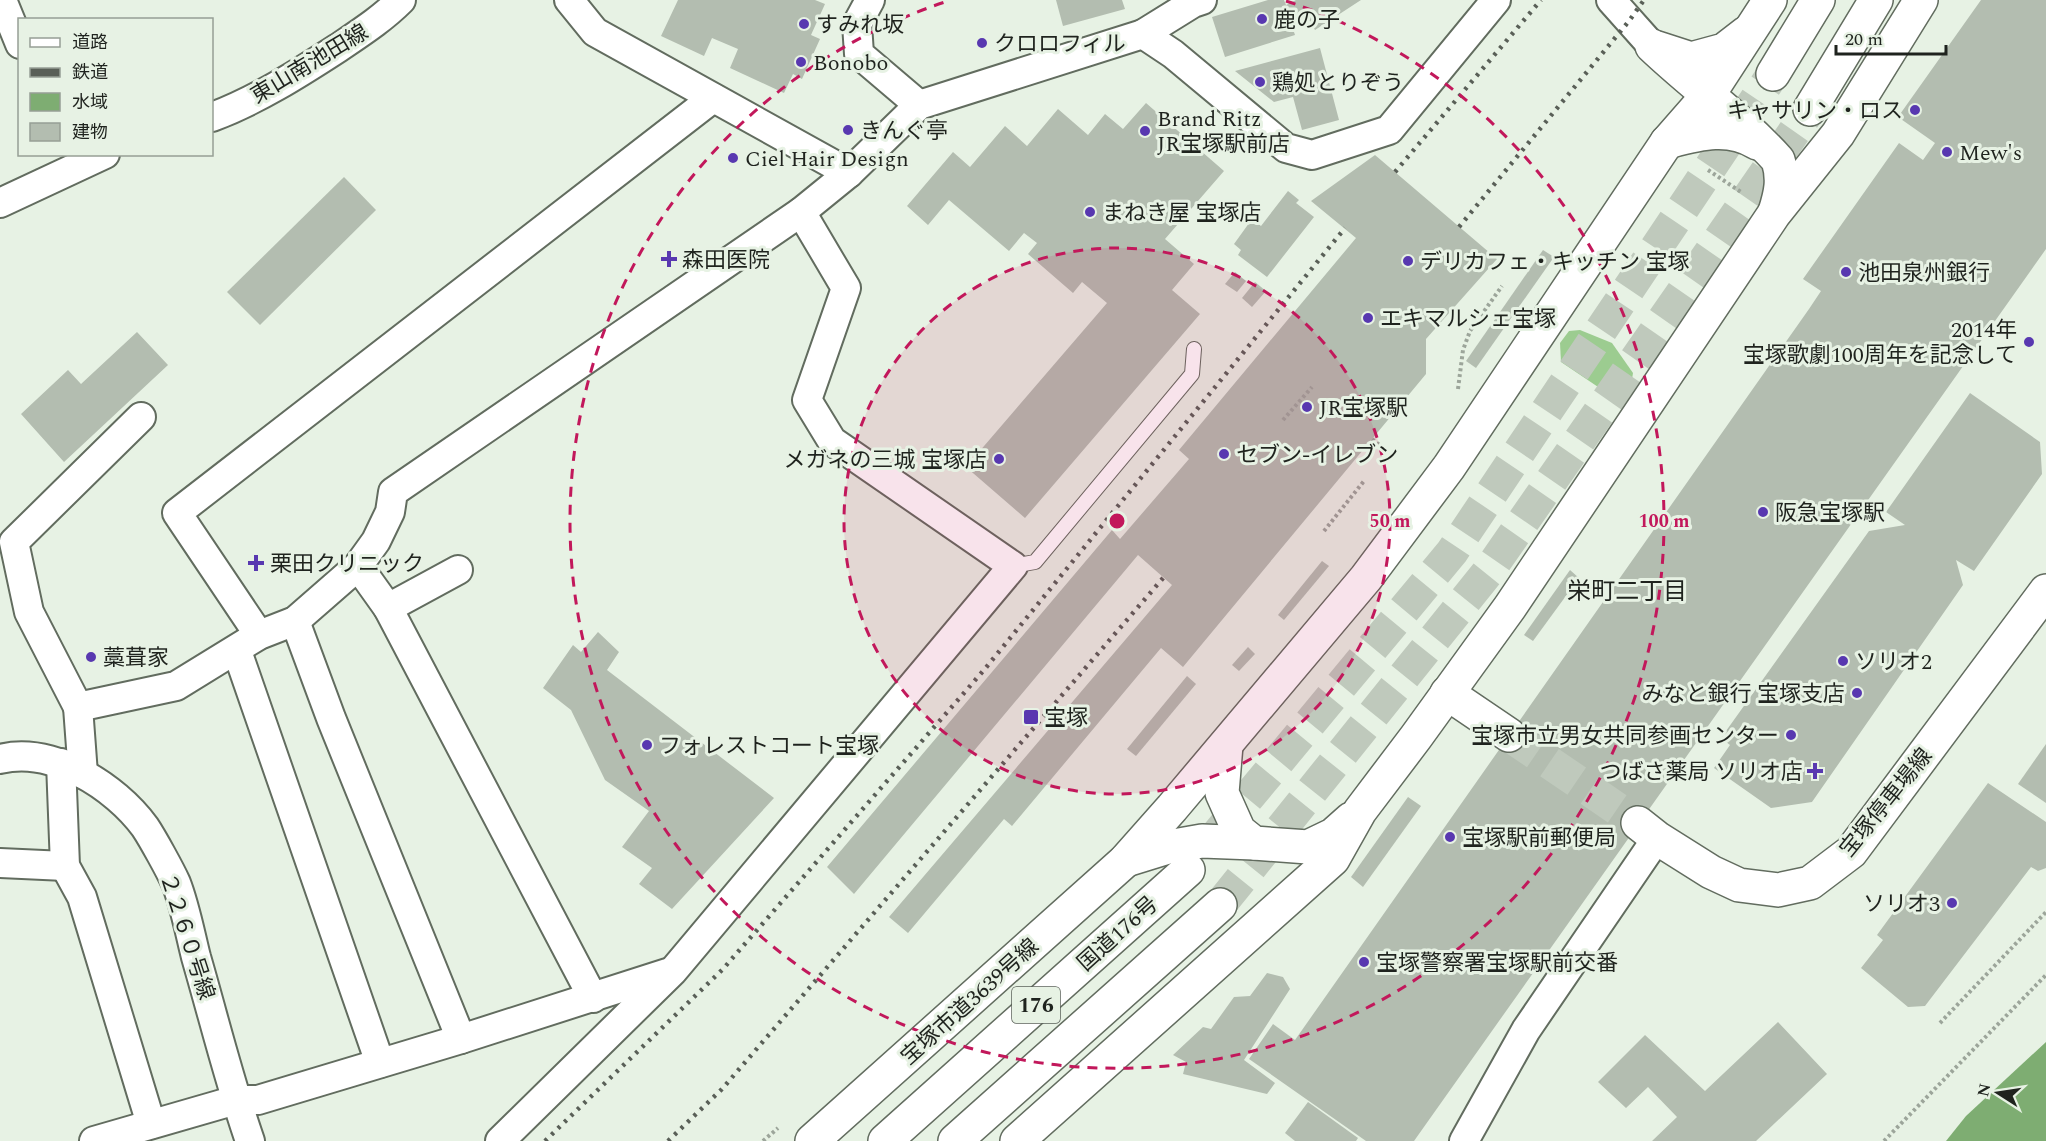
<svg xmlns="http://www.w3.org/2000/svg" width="2046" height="1141" font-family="Spectral,'Noto Sans JP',serif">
<rect width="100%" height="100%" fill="#e7f2e4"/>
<path fill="#9ccc90" d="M1580,330L1612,343L1633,373L1631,385L1623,398L1607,393L1561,362L1560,343L1569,331Z"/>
<path fill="#7ead72" d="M2046,1042V1141H1946L1966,1116Z"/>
<g fill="#b3bdb0">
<path d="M678,0H815L825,4L811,35L820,39L802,79L793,74L784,93L730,68L738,49L712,38L704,56L661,36Z"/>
<path d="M1056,0H1122L1125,9L1063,26Z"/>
<path d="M1268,0H1284L1286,5L1296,0H1361L1315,30L1309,20L1293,29L1295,35L1225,57L1212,17Z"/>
<path d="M1981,0H2046V249L1414,1141H1366L1249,1059L1273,1024L1295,1040L1809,309L1821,291L1803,279L1899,143L1923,160L1935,143L1898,117Z"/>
<path d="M1320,48L1339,120L1302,130L1293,97L1274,102L1235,71Z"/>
<path d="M1146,103L1224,171L1165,239L1194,264L1172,290L1200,314L1025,518L966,467L1107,303L1082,282L1073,293L1028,254L1037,243L1024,233L1009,251L949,200L928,225L907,206L953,152L970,167L1005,126L1027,146L1058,109L1088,135L1105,114L1123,129Z"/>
<path d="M1375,155L1497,259L1426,339V374L1183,667L1161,648L1012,826L1004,819L908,933L889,917L1172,585L1138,555L854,894L827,867L1112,530L1120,539L1189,459L1179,450L1356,238L1311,201Z"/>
<path d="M344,177L376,210L260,325L227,292Z"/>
<path d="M1288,191L1299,200L1296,203L1314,217L1267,277L1238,255L1241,250L1234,244L1252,219L1261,226Z"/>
<path d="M1543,250L1554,257L1476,368L1466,361Z"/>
<path d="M1235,272L1246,281L1237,292L1225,284Z"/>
<path d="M1255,282L1266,291L1252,307L1242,298Z"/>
<path d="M137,332L168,365L64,462L21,414L68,370L81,384Z"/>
<path d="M1970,393L2040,442L2042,474L1974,571L1956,560L1963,585L1812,802L1771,808L1714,768L1730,745L1721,738L1869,531L1905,525L1886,512Z"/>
<path d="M1322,561L1329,566L1284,620L1278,615Z"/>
<path d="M1570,570L1579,578L1533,641L1524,635Z"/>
<path d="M598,632L619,652L607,670L774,798L672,909L639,884L652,868L622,847L649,811L605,780L571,710L543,688L573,645L581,652Z"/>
<path d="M1248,647L1255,654L1239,671L1232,665Z"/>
<path d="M1187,676L1196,684L1136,756L1127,749Z"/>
<path d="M2046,744V803L2018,784Z"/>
<path d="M1988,783L2046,822V868L2038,871L2031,867L1925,1006L1908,1007L1861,968L1883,940L1877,935Z"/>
<path d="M1408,797L1421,806L1363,887L1351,877Z"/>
<path d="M1267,973L1283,977L1290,989L1244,1060L1275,1083L1267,1094L1183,1074L1186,1062L1173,1055L1203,1027L1211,1029L1234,997L1250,996Z"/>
<path d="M1778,1022L1827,1074L1756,1141H1652L1677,1117L1648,1087L1626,1108L1598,1082L1645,1035L1705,1091Z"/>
<path d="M1308,1102L1358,1138L1356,1141H1295L1285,1133Z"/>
</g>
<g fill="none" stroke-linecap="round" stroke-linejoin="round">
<path stroke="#bfc9bc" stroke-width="33" stroke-dasharray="33 16" stroke-linecap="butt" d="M1509,735L1638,823"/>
<g stroke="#bfc9bc" stroke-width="33" stroke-dasharray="33 16" stroke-linecap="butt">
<path d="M1216,836L1452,552L1773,74"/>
<path d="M1220,905L1488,572L1810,109"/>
</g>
<defs>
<path id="lane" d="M1013,566L1035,562L1192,374L1194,349"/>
<g id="street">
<path d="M2,0L20,44"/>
<path d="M569,0L595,32L849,173"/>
<path d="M870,0L857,24L859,54L919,105"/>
<path d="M1611,0L1652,46"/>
<path d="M1143,34L1193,3L1202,0"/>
<path d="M212,117C257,100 298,74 338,48C360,33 382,19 401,0"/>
<path d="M0,203L105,154"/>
<path d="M141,417L14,542L29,612L78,707L176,686L259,635L295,621L358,566L376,541L390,512L393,492L801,212"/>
<path d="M358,566L388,608L593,998"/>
<path d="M388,608L458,570"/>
<path d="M295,621L331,718L461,1039"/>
<path d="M259,635L177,513L713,98"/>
<path d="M237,651L380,1063"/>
<path d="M78,707L83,774"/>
<path d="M0,759C52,746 115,786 145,827C153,839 170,870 176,883C185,906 190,933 196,957C214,1019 229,1081 250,1141"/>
<path d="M61,763L65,866L82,897L151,1124"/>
<path d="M0,863L65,866"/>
<path d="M94,1141L236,1100H258L461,1039L667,973"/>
<path d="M500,1141L673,971L1013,566L832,441L807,400L846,288L801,212L849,173L919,105L1143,34L1173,54L1286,148L1312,155L1389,130L1496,0"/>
<path d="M1464,1141L1526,1030L1657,838"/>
</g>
<g id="secondary">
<path d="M1652,46C1693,85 1740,118 1778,160C1784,179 1781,193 1775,212"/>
<path d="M1657,48L1691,59L1724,50L1746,33"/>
<path d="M1667,142C1698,134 1728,125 1757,143"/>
<path d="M1447,693L1509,735"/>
<path d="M1226,745L1222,793L1239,831L1254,843L1308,847L1333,835L1351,819"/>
<path d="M1638,823L1657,838L1711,872L1739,885L1778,890L1810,883L1851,852L2046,591"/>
<path d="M1126,860L1168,847L1202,841L1254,843"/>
<path d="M812,1141L1125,861L1172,808L1366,578L1449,467L1667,142L1709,94L1770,0"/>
<path d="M1017,1141L1333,859L1360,811L1416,737L1510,607L1774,214L1838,134L1921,0"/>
</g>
<g id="highway">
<path d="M1773,74L1818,0"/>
<path d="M1810,109L1876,0"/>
<path d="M885,1141L1188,870"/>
<path d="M955,1141L1220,905"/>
</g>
</defs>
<use href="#lane" stroke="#626c5f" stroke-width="16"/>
<use href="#street" stroke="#626c5f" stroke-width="32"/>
<use href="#secondary" stroke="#626c5f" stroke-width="36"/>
<use href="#highway" stroke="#626c5f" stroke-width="36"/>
<g stroke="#9ca59a" stroke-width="4" stroke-dasharray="3 3" stroke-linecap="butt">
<path d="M1708,170L1741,192"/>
<path d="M1458,389L1463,350L1470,331L1502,286"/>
<path d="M1283,420L1312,387"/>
<path d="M1372,439L1388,452"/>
<path d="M1324,531L1364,481"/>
<path d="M1940,1023L2046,912"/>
<path d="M763,1141L778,1128"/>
<path d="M1884,1141L2046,975"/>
</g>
<use href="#lane" stroke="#fff" stroke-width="14"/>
<use href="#street" stroke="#fff" stroke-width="28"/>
<use href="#secondary" stroke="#fff" stroke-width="33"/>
<use href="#highway" stroke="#fff" stroke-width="33"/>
<g stroke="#595f57" stroke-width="4.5" stroke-dasharray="3 6" stroke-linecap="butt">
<path d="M1395,172L1541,0"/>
<path d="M1459,227L1629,21L1644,0"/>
<path d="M545,1141L723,969L984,670L1345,228"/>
<path d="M668,1141L722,1089L1164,577"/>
</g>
</g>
<circle cx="1117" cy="521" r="273" fill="#c2185b" fill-opacity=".12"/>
<g fill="none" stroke="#c2185b" stroke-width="3" stroke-dasharray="10 8">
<circle cx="1117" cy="521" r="273"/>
<path d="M1286 1A547 547 0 1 1 948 1"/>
</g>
<g fill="#5838b0" stroke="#e7f2e4" stroke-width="2">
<circle cx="1262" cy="19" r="6"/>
<circle cx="804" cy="24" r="6"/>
<circle cx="982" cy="43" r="6"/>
<circle cx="801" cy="62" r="6"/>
<circle cx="1260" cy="82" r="6"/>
<circle cx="1915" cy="110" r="6"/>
<circle cx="848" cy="130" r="6"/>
<circle cx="1145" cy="131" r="6"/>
<circle cx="1947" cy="152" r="6"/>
<circle cx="733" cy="158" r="6"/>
<circle cx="1090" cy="212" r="6"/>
<path d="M666 250h6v6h6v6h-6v6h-6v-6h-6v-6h6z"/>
<circle cx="1408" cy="261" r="6"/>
<circle cx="1846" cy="272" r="6"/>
<circle cx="1368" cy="318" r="6"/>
<circle cx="2029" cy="342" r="6"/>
<circle cx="1307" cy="407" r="6"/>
<circle cx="1224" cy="454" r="6"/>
<circle cx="999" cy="459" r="6"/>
<circle cx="1763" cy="512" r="6"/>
<path d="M253 554h6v6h6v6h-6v6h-6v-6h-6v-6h6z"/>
<circle cx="91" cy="657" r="6"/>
<circle cx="1843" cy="661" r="6"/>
<circle cx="1857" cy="693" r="6"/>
<rect x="1023" y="709" width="16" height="16" rx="3"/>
<circle cx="1791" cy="735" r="6"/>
<circle cx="647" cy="745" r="6"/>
<path d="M1812 762h6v6h6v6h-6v6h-6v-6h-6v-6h6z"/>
<circle cx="1450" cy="837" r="6"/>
<circle cx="1952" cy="903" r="6"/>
<circle cx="1364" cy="962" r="6"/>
</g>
<g text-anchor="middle" stroke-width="6" stroke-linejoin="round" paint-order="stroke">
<rect fill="#e7f2e4" stroke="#5b6159" stroke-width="1.5" x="1012" y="987" width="48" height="36" rx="4.5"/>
<g font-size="21" font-weight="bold" fill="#1f231e">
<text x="1036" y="1012">176</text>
</g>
<g font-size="22" fill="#1f231e" stroke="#e7f2e4" text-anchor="start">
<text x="1274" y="27">鹿の子</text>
<text x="816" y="32">すみれ坂</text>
<text x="994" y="51">クロロフィル</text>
<text x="813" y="70">Bonobo</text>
<text x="1272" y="90">鶏処とりぞう</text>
<text x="1903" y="118" text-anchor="end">キャサリン・ロス</text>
<text x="1157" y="126">Brand Ritz<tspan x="1157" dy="25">JR宝塚駅前店</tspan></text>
<text x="860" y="138">きんぐ亭</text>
<text x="1959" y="160">Mew's</text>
<text x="745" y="166">Ciel Hair Design</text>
<text x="1102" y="220">まねき屋 宝塚店</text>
<text x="682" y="267">森田医院</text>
<text x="1420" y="269">デリカフェ・キッチン 宝塚</text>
<text x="1858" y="280">池田泉州銀行</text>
<text x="1380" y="326">エキマルシェ宝塚</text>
<text x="2017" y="337" text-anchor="end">2014年<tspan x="2017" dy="25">宝塚歌劇100周年を記念して</tspan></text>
<text x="1319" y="415">JR宝塚駅</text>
<text x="1236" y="462">セブン-イレブン</text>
<text x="987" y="467" text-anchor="end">メガネの三城 宝塚店</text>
<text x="1775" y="520">阪急宝塚駅</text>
<text x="270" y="571">栗田クリニック</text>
<text x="103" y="665">藁葺家</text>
<text x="1855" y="669">ソリオ2</text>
<text x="1845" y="701" text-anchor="end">みなと銀行 宝塚支店</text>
<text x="1044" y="725">宝塚</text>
<text x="1779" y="743" text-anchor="end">宝塚市立男女共同参画センター</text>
<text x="659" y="753">フォレストコート宝塚</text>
<text x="1803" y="779" text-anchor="end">つばさ薬局 ソリオ店</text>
<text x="1462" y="845">宝塚駅前郵便局</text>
<text x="1940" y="911" text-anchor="end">ソリオ3</text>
<text x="1376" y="970">宝塚警察署宝塚駅前交番</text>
</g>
<g font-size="22" fill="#1f231e" stroke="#e7f2e4">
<text transform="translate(309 63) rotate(-31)" y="8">東山南池田線</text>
<text transform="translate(1885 802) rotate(-51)" y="8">宝塚停車場線</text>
<text transform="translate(1117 933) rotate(-42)" y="8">国道176号</text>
<text transform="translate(188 936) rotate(72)" y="8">２２６０号線</text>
<text transform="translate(969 1001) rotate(-42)" y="8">宝塚市道3639号線</text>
</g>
<g font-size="24" fill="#1f231e" stroke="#e7f2e4">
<text x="1627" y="599">栄町二丁目</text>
</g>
</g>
<circle cx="1117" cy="521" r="9" fill="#c2185b" stroke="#e7f2e4" stroke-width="3"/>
<g font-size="18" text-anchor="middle" font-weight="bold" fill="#c2185b" stroke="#e7f2e4" stroke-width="6" stroke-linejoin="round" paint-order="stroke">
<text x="1390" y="527">50 m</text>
<text x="1664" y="527">100 m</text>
</g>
<rect x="18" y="18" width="195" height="138" fill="#e7f2e4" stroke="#979f95" stroke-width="1.5"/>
<rect x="30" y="38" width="30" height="9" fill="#ffffff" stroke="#979f95" stroke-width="1.5"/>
<text x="72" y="48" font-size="18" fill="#1f231e">道路</text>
<rect x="30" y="68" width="30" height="9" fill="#595f57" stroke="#979f95" stroke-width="1.5"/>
<text x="72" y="78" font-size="18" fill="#1f231e">鉄道</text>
<rect x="30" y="93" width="30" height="18" fill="#7ead72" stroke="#979f95" stroke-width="1.5"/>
<text x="72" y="108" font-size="18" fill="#1f231e">水域</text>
<rect x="30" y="123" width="30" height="18" fill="#b3bdb0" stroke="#979f95" stroke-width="1.5"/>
<text x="72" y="138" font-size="18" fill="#1f231e">建物</text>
<g transform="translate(1998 1093) rotate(282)" stroke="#e7f2e4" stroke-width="4.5" paint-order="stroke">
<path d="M0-4.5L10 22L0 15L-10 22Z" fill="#1f231e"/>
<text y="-9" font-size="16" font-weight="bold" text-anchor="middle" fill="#1f231e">N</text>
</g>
<path d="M1836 45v9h110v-9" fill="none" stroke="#1f231e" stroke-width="3"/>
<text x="1845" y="45" font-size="18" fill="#1f231e" stroke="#e7f2e4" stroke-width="4.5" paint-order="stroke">20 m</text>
</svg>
